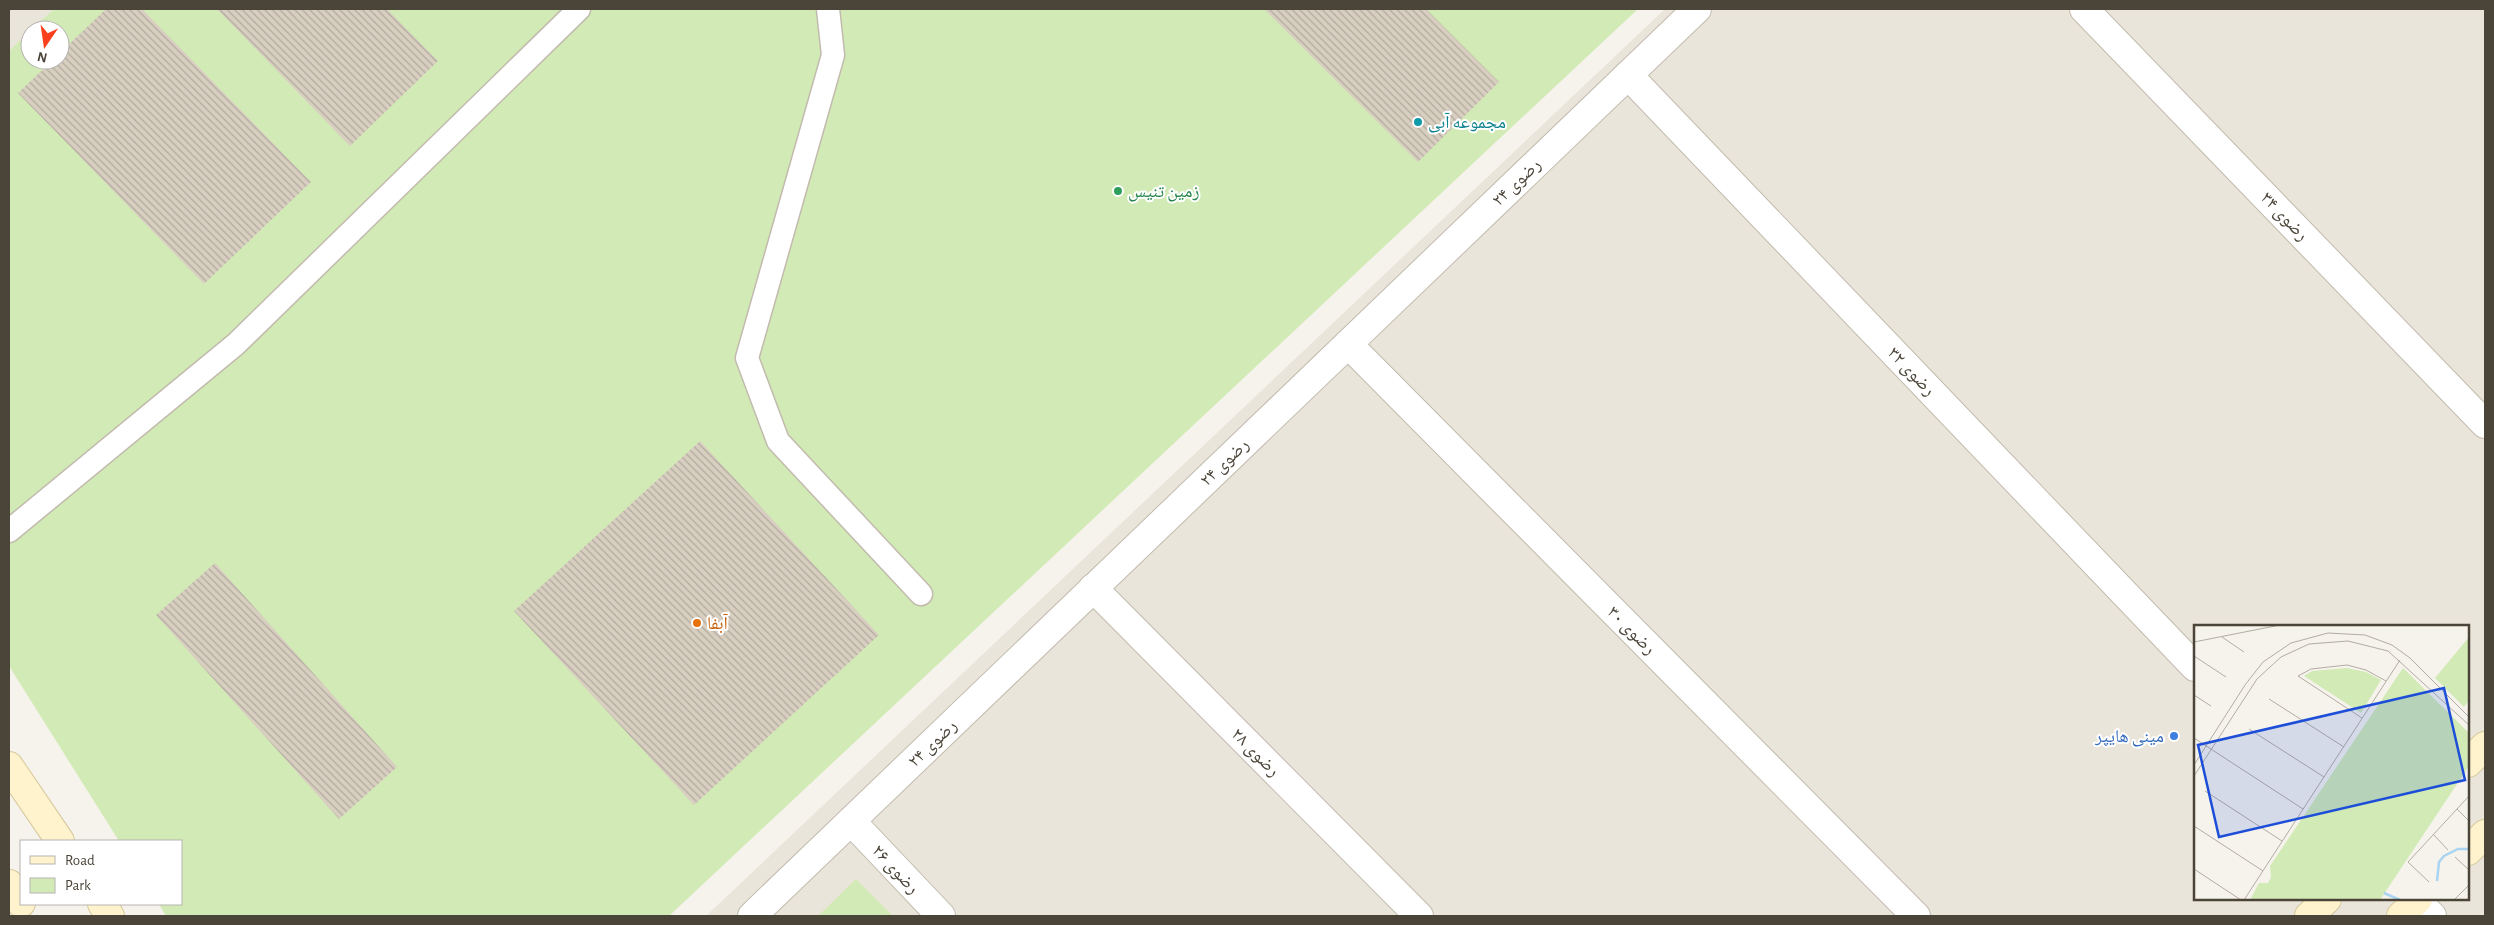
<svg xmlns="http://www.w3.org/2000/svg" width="2494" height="925" font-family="'Alegreya Sans','Noto Naskh Arabic',sans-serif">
<defs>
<pattern id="building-back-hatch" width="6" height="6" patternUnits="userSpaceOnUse" patternTransform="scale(1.25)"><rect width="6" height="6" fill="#d8cfc1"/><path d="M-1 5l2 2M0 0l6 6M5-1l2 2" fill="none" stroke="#b1aa9e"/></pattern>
</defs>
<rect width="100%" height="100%" fill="#f6f3ec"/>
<g fill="#eae5da" fill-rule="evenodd">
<path d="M9,9H54L9,51Z"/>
<path d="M1665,9H2485V916H706ZM2195,626H2468V899H2195Z"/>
</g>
<g fill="#d2eab5">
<path d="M54,9H1638L669,916H166L159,904H181V841H119L9,666V51L30,31V60H60V30H31Z"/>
<path d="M856,879L893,916H818Z"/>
</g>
<g fill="url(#building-back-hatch)">
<path d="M106,9H142L311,182L204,284L18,93L53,60H60V53Z"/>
<path d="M217,9H387L438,61L350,146Z"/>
<path d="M1264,9H1426L1499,82L1418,162Z"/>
<path d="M700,441L879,635L694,805L514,611Z"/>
<path d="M215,563L397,767L339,819L156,615Z"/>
</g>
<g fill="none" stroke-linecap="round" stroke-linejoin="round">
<defs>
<g id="lane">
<path d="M828,9L833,55L747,358L778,441L921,594"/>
<path d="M9,531L236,344L579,9"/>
</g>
<g id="street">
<path d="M2084,9L2485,424"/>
<path d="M1628,75L2195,667"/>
<path d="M1348,344L1916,916"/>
<path d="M1093,588L1419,916"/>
<path d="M851,821L941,916"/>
<path d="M2416,900L2432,916"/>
<path d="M752,916L1697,9"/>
</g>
<g id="secondary">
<path d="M2468,763L2485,746"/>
<path d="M9,766L60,841"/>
<path d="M2468,851L2485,834"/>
<path d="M9,884L21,903"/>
<path d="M102,904L110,916"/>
<path d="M2309,916L2327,899"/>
<path d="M2401,916L2418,899"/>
</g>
</defs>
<use href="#lane" stroke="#c2bbae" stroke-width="25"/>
<use href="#street" stroke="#c2bbae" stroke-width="30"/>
<use href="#secondary" stroke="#d6c79b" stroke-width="30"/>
<use href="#lane" stroke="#fff" stroke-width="22"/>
<use href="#street" stroke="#fff" stroke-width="28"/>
<use href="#secondary" stroke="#fff3cd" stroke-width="28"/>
</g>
<circle fill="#0f9aa8" stroke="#fff" stroke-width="2" cx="1418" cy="122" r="5"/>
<circle fill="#2e9e5b" stroke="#fff" stroke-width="2" cx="1118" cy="191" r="5"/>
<circle fill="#e8710a" stroke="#fff" stroke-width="2" cx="697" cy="623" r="5"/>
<circle fill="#3f7fe0" stroke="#fff" stroke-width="2" cx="2174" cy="736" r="5"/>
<g text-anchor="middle" stroke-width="4" stroke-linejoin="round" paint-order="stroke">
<g font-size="18" fill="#0d838f" stroke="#fff" text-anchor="start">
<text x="1428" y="128">مجموعه آبی</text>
</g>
<g font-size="18" fill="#4b4439" stroke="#fff">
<text transform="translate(1516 182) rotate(-44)" y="6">رضوی ۲۴</text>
<text transform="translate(2285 216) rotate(46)" y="6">رضوی ۳۴</text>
<text transform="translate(1912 371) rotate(46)" y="6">رضوی ۳۲</text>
<text transform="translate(1224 462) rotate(-44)" y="6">رضوی ۲۴</text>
<text transform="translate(1632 630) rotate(45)" y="6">رضوی ۳۰</text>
<text transform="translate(932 743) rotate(-44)" y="6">رضوی ۲۴</text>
<text transform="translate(1256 752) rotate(45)" y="6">رضوی ۲۸</text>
<text transform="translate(896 869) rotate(47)" y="6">رضوی ۲۶</text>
</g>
<g font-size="18" fill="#27864d" stroke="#fff" text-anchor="start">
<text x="1128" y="197">زمین تنیس</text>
</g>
<g font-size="18" fill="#c56008" stroke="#fff" text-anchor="start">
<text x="707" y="629">آبفا</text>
</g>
<g font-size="18" fill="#366cbe" stroke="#fff" text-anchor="end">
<text x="2164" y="742">مینی هایپر</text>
</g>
</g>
<g transform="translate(2194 625)">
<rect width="275" height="275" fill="#f6f3ec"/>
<path d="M275,12V75L270,82L241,53ZM153,43L172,47L187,55L167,88L110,51L118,46ZM209,43L275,108V141L186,275H56L65,258H74L77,252L76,241Z" fill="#d2eab5"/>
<path fill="none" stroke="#a9d4f2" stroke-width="2.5" d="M243,256L245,237L250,231L264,224H275M190,268L206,275"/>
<path fill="none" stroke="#b2ada4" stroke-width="1" d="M28,12L50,27M0,17L86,0M0,31L32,52M0,70L17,81M75,74L150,122M168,93L104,51L117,44L153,40L172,45L192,56M55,104L130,152M0,113L109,184M0,140L51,60L69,37L97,18L134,8L171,10L198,20L216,33L275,92M0,151L63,54L87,32L115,19L154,16L194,26L275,100M11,166L88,216M263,184L275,196M0,201L69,246M239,209L254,225M261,232L275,245M0,244L47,275M235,257L214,237L275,171M50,275L206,35M260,275L275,260"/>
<path fill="#1d4ed8" fill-opacity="0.15" stroke="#1d4ed8" stroke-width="2.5" d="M250,63L271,155L25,212L4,120Z"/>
<rect width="275" height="275" fill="none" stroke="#4b4439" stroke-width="2.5"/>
</g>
<rect width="2494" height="925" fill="none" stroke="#4b4439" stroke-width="20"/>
<rect x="20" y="840" width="162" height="65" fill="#ffffff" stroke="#b7b4b0"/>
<rect x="30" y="856" width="25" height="8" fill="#fff3cd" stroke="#b7b4b0"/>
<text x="65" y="865" font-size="15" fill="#4b4439">Road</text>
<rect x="30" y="878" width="25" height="15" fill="#d2eab5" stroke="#b7b4b0"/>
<text x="65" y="890" font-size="15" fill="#4b4439">Park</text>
<g transform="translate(45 45) rotate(193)"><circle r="24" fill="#ffffff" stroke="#b7b4b0"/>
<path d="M0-4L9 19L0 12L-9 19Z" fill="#fc3f1d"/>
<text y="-8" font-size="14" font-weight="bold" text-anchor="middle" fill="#4b4439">N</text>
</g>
</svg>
